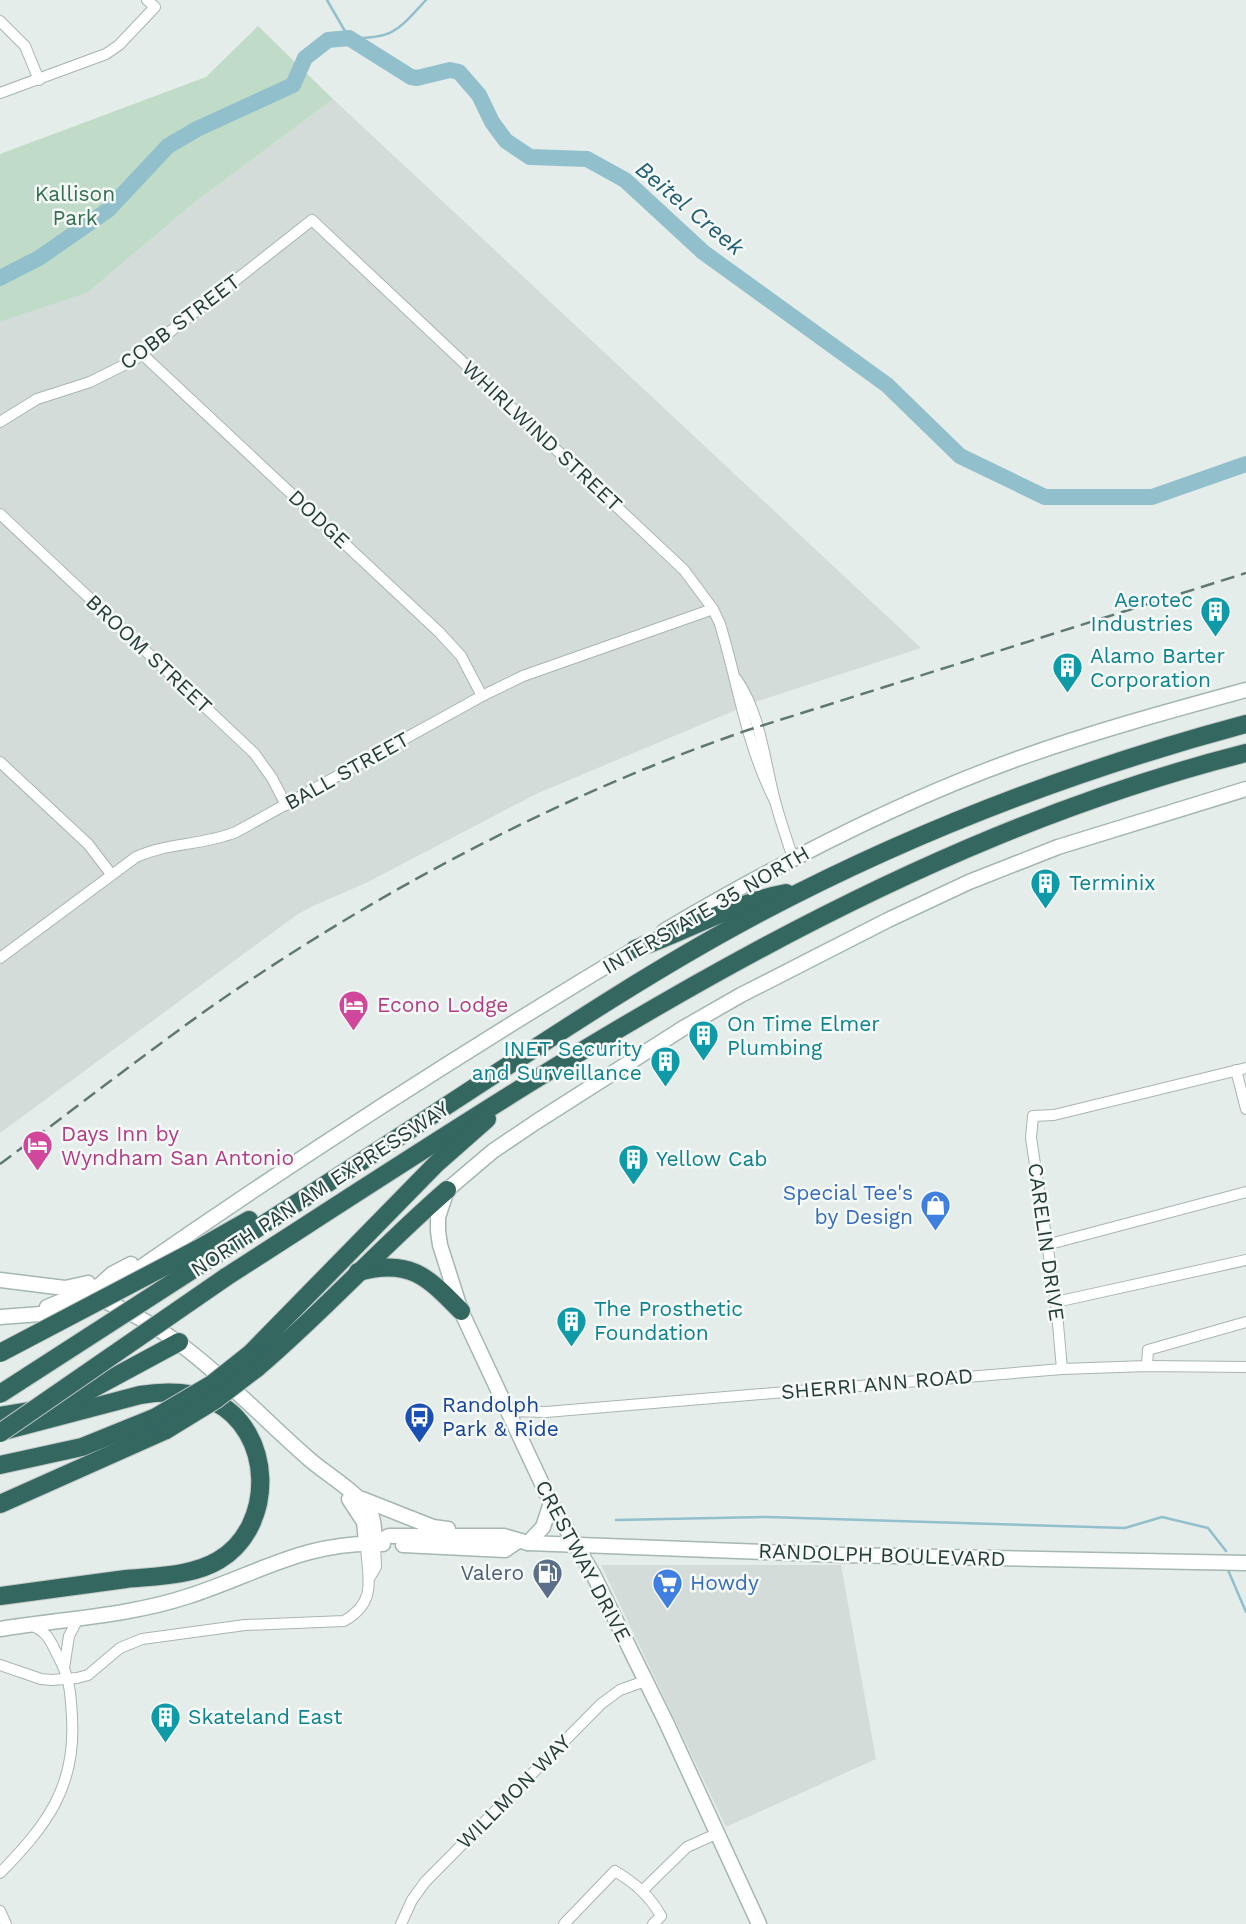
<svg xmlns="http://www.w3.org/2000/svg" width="1246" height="1924" font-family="'Work Sans',sans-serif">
<rect width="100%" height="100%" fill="#e5edea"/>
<g fill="#d3dcd9">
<path d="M333,99L921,648L755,702L536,794L368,882L313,906L298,914L0,1133V322L87,293L195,202Z"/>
<path d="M601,1565H841L876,1759L726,1827Z"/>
</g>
<path fill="#c0dcc9" d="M258,26L333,99L195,202L87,293L0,322V154L206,77Z"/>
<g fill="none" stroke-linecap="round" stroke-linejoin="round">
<g stroke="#92bfcc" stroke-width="2.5">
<path d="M327,0L349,38C394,39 397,31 426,0"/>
<path d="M616,1520L767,1517L1125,1528L1162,1517L1208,1528L1226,1551"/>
<path d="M1228,1570L1246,1612"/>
</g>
<path stroke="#92bfcc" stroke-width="16" d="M0,278L39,258L108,210L168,146L197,129L293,85L305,58L328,40L349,38L411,77L417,78L450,70L459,72L479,95L492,122L506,141L530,157L587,159L625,180L703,252L887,385L960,456L1045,497H1152L1246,464"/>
<defs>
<g id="street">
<path d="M0,21L25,46L39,80"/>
<path d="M0,93L106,54L119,45L155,7L147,0"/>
<path d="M142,354L439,632L461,656L482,696"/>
<path d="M0,422L37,399L90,382L134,360L312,220L684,570L713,609L720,624C738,683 746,744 774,799"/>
<path d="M0,514L254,753L272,778L286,805"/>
<path d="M737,680C761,715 764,760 775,801C780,820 787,839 793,859"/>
<path d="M0,762L88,844L111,874"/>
<path d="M0,958L136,857C169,842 201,846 236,832L482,696L523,676L713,609"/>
<path d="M1236,1070L1246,1109"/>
<path d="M1046,1245L1246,1192"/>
<path d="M1056,1302L1246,1260"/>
<path d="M1147,1366L1148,1350L1246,1322"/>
<path d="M1062,1369L1056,1302L1031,1138L1033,1116L1054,1115L1246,1068"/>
<path d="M509,1411L546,1412L1062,1369L1147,1366L1246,1367"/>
<path d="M370,1577L376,1567L375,1543"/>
<path d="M0,1665L41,1679L52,1680L77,1678L88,1675L120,1648L142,1639L245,1625L344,1621C379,1601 367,1577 366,1544"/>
<path d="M64,1668L69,1636L79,1617"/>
<path d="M0,1873C47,1825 76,1787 72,1718C71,1697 70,1679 60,1660C51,1644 50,1632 30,1625"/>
<path d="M643,1890L687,1847L716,1834"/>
<path d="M0,1911L6,1924"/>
<path d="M401,1924L412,1900L425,1882L601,1704L620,1690L645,1681"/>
<path d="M564,1924L615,1871C636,1884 649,1895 661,1916L653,1924"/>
</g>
<g id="secondary">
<path d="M664,931C776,865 894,803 1017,759C1092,732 1169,711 1246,690"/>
<path d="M0,1280L65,1288L88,1283"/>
<path d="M111,1288C284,1167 462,1052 643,944"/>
<path d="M96,1298C186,1331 240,1399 309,1459C326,1474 360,1494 370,1512C375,1521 374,1533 375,1543"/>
<path d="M47,1307L100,1285L112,1274L131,1264"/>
<path d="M0,1317L54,1313L78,1306"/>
<path d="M349,1499L364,1522L366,1541"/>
<path d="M362,1499L433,1527L448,1529"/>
<path d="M375,1543L389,1536H504L528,1543L844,1555L1246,1563"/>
<path d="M528,1543L543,1527L551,1503"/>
<path d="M403,1545L505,1550L518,1541"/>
<path d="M0,1629C62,1619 129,1616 189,1596C257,1574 308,1540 383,1544"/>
<path d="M759,1924L666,1722L593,1574L551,1503L461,1311L440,1245L438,1231V1217L447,1190L493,1151L536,1122L685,1027L741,995L888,920L969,882L1058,847L1246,789"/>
</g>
<g id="highway">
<path d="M635,949C686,932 733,903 786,893"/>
<path d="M196,1250L249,1220"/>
<path d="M203,1263C281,1213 360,1163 437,1112C540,1045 642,976 750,918C907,834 1074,770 1246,724"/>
<path d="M358,1272C409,1258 427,1276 461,1311"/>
<path d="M226,1277C548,1070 871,848 1246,753"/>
<path d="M251,1353L436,1164L487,1119"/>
<path d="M257,1368C323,1312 381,1247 447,1190"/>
<path d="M0,1416L41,1409L90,1390L179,1342"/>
<path d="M0,1465L82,1447L156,1417"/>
<path d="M0,1504L166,1430"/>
<path d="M0,1596C42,1590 84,1585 126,1579C156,1576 193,1576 219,1560C276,1526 274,1430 213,1401C190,1391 165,1391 140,1395L7,1430"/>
</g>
</defs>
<use href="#street" stroke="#a8b5b1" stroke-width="12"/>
<use href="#secondary" stroke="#a4b7b2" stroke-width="17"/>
<use href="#highway" stroke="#c2c9c8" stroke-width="20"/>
<use href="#street" stroke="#fff" stroke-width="10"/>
<use href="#secondary" stroke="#fff" stroke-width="14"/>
<use href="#highway" stroke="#346760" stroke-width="18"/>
<path stroke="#607874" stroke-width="2.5" stroke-dasharray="14 7" stroke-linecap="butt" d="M0,1164C69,1113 138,1059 208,1009C374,893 557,796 748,730L1246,573"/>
<defs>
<g id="highway-bridge">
<path d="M0,1353L196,1250"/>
<path d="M0,1394L203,1263"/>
<path d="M156,1417L212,1384L251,1353"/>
<path d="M166,1430L215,1400L257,1368"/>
<path d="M0,1433L226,1277"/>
</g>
</defs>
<use href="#highway-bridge" stroke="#c2c9c8" stroke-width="20" stroke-linecap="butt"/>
<use href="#highway-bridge" stroke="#346760" stroke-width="18"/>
</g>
<defs>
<symbol id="building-pin" viewBox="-11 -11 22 30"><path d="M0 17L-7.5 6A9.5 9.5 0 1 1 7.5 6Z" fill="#0f9aa8" stroke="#f5f9f7"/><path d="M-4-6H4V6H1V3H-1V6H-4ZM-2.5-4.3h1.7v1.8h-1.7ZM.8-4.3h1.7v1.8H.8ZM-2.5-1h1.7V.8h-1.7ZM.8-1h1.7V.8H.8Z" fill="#fff"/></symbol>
<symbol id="hotel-pin" viewBox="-11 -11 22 30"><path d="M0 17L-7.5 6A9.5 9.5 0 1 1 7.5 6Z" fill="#d1479c" stroke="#f5f9f7"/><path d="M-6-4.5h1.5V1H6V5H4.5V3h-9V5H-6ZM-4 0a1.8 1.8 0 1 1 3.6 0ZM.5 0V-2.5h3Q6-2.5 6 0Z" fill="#fff"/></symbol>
<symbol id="shop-pin" viewBox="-11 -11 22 30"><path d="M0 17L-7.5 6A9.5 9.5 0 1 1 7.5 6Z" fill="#3f7fe0" stroke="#f5f9f7"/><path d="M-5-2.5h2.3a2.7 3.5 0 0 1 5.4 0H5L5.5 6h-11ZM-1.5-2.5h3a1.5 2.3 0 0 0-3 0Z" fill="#fff"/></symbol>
<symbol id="bus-pin" viewBox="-11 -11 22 30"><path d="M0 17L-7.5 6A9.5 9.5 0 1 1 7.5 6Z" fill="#1a4fb4" stroke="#f5f9f7"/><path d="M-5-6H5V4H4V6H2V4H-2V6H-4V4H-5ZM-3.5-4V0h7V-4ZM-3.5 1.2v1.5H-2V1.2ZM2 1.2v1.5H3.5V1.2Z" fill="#fff"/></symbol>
<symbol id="fuel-pin" viewBox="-11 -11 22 30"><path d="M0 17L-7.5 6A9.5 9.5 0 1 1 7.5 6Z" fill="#5c6f8a" stroke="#f5f9f7"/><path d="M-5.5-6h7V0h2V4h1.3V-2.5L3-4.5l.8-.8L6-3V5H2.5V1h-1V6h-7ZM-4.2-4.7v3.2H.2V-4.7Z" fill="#fff"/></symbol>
<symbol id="supermarket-pin" viewBox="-11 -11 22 30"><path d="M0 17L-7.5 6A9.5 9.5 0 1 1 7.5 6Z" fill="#3f7fe0" stroke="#f5f9f7"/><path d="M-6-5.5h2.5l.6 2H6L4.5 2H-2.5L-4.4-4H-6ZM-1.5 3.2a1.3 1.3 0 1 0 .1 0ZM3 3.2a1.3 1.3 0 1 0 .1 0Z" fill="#fff"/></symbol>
</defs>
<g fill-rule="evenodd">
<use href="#building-pin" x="1198" y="594" width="35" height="47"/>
<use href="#building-pin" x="1050" y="650" width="35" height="47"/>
<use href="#building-pin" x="1028" y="866" width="35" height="47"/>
<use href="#hotel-pin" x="336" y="988" width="35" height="47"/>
<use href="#building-pin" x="686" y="1018" width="35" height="47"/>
<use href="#building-pin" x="648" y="1044" width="35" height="47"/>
<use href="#hotel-pin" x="20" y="1128" width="35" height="47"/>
<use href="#building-pin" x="616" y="1142" width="35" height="47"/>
<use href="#shop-pin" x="918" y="1188" width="35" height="47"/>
<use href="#building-pin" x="554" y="1304" width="35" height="47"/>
<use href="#bus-pin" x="402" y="1400" width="35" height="47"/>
<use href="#fuel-pin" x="530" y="1556" width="35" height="47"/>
<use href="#supermarket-pin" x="650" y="1566" width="35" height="47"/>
<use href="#building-pin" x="148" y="1700" width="35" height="47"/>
</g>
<g text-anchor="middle" stroke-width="5" stroke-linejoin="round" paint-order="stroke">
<g font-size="21" fill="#337050" stroke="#f5f9f7">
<text x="75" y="201">Kallison<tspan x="75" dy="24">Park</tspan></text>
</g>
<g font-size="21" fill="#253d39" stroke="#f5f9f7">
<text transform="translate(180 322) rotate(-37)" y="7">COBB STREET</text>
<text transform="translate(542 436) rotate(43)" y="7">WHIRLWIND STREET</text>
<text transform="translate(319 519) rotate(43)" y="7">DODGE</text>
<text transform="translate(149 654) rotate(43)" y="7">BROOM STREET</text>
<text transform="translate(347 771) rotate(-29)" y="7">BALL STREET</text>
<text transform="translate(706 910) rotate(-30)" y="7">INTERSTATE 35 NORTH</text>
<text transform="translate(320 1189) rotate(-33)" y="7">NORTH PAN AM EXPRESSWAY</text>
<text transform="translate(1046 1242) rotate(82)" y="7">CARELIN DRIVE</text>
<text transform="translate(877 1384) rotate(-5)" y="7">SHERRI ANN ROAD</text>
<text transform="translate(882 1555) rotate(2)" y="7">RANDOLPH BOULEVARD</text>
<text transform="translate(583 1561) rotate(62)" y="7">CRESTWAY DRIVE</text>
<text transform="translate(514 1792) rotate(-45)" y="7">WILLMON WAY</text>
</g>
<g font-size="21" fill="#0d838f" stroke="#f5f9f7" text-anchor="start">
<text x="1193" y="607" text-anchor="end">Aerotec<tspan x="1193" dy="24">Industries</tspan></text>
<text x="1090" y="663">Alamo Barter<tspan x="1090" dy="24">Corporation</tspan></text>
<text x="1069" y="890">Terminix</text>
<text x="727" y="1031">On Time Elmer<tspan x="727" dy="24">Plumbing</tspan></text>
<text x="642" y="1056" text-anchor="end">INET Security<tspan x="642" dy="24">and Surveillance</tspan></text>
<text x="656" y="1166">Yellow Cab</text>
<text x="594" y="1316">The Prosthetic<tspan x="594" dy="24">Foundation</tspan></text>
<text x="188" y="1724">Skateland East</text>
</g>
<g font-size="21" fill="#b23c85" stroke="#f5f9f7" text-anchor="start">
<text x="377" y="1012">Econo Lodge</text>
<text x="61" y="1141">Days Inn by<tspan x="61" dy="24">Wyndham San Antonio</tspan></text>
</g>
<g font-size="21" fill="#366cbe" stroke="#f5f9f7" text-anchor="end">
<text x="913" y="1200">Special Tee's<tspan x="913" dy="24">by Design</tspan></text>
<text x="690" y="1590" text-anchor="start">Howdy</text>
</g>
<g font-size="21" fill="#164399" stroke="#f5f9f7" text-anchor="start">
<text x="442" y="1412">Randolph<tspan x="442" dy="24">Park &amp; Ride</tspan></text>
</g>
<g font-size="21" fill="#4e5e75" stroke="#f5f9f7" text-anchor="end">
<text x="524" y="1580">Valero</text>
</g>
<g font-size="23" font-style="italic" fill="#246074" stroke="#f5f9f7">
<text transform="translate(690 208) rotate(40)" y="8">Beitel Creek</text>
</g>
</g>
</svg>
